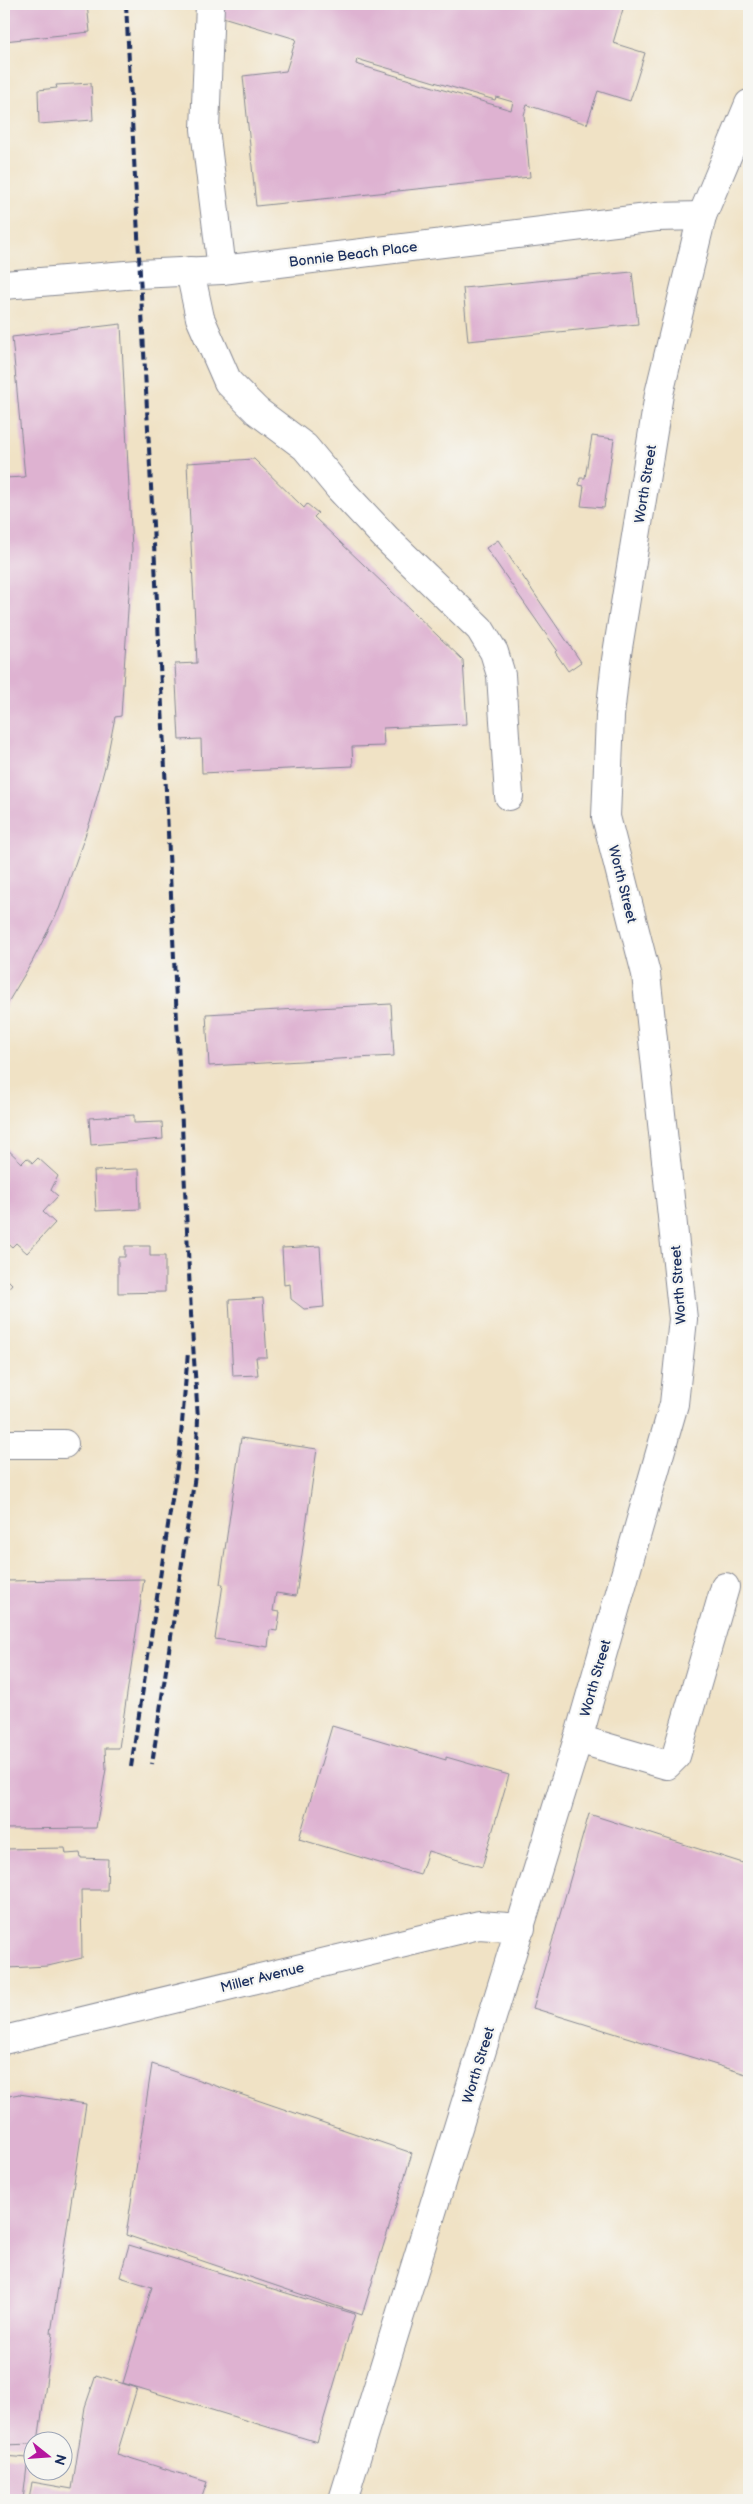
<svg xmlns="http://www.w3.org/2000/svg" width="753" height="2504" font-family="'Balsamiq Sans',sans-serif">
<rect width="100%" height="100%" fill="#f6f6f2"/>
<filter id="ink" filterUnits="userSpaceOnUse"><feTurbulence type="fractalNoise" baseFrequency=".02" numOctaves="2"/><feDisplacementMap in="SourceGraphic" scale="10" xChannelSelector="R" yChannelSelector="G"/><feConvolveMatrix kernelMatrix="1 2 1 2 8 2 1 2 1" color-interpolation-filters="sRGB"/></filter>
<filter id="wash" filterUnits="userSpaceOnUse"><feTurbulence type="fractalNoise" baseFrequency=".0096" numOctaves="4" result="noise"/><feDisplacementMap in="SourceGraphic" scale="20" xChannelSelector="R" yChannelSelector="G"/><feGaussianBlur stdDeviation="1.12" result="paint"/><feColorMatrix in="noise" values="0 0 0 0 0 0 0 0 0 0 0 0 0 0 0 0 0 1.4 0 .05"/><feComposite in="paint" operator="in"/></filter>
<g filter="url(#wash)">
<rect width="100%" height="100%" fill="#f0e2c5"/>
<g id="blocks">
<g fill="#deb2d1" fill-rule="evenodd">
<path d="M4,4H87L90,32L4,41Z"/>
<path d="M220,4H606L623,9L613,43L645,53L630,101L598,91L587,124L527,105L524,115L530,177L256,206L243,76L286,71L296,39L216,15ZM357,59L495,100L496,97L513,102L511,110L356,64Z"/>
<path d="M91,83L93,120L39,124L38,90L57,88L56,85Z"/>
<path d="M632,272L638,324L468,341L463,288Z"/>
<path d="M121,324L132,549L121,716L115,717L106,763L91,819L59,909L32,962L4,1009V478L25,477L12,337Z"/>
<path d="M592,436L614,439L604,508L581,506L584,486L579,485L580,478H585Z"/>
<path d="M254,459L304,508L307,504L318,513L314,517L463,660L467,724L383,728L384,746L352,747L353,766L202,773L201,739L179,740L175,664L197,663L187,463Z"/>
<path d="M498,540L581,662L568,671L555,652L557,650L486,548Z"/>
<path d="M391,1004L394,1056L209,1066L206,1014Z"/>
<path d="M134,1115V1123L162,1122L163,1139L91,1145L89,1118Z"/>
<path d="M4,1146L22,1163L27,1158L33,1163L38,1158L58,1176L51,1190L58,1196L43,1212L55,1223L27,1253L16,1243L12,1247L4,1240Z"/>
<path d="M139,1169L140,1209L96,1211L94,1171Z"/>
<path d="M125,1246H150V1256H165V1292L118,1293V1257H125Z"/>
<path d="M320,1246L324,1307L304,1309L291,1299L290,1284L284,1285L282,1248Z"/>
<path d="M4,1276L12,1284L4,1293Z"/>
<path d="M263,1298L267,1357H256L258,1375L233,1376L229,1300Z"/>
<path d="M241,1438L317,1449L296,1596L276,1593L273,1611L280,1612L277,1631L270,1630L268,1647L215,1639L223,1584H220Z"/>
<path d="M144,1579L119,1748H105L106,1769L96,1828L4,1829V1581Z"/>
<path d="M332,1726L446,1760V1757L509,1775L482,1867L428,1851L420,1875L299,1839Z"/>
<path d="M589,1814L749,1865V2075L533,2008Z"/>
<path d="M65,1848L66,1854L80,1853L81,1858L108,1859L107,1890H81L82,1958L48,1966L8,1968V1977H4V1849Z"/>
<path d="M152,2064L412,2153L362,2315L126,2235Z"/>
<path d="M19,2094L86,2104L51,2333H53L38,2442H32V2444L4,2445V2097Z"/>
<path d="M129,2245L355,2314L317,2442L123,2383L152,2287L120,2277Z"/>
<path d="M96,2375L137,2388L117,2454L207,2482L201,2500H29L32,2482L72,2489L85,2407Z"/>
<path d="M4,2456L28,2458L23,2500H4Z"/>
</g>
</g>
</g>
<g filter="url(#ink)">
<use href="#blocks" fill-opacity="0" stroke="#868892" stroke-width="1"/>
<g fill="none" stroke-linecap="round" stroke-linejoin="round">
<defs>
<g id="minor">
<path d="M210,4L205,129L222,270"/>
<path d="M190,271L200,318L228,382L257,411L305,447L339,488L387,539L480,629L494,652L501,675L509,796"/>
<path d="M4,285L138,274L222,270L656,217L702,216"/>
<path d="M4,1444H64"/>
<path d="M578,1739L667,1765L676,1756L725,1587"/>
<path d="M4,2040L479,1925L521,1928"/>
<path d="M343,2500L578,1739L674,1404L683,1319L646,974L606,817L610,716L616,660L659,394L702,216L749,104"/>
</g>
</defs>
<use href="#minor" stroke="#868892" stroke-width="30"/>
<use href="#minor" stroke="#fff" stroke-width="28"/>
<g stroke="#1b2f5e" stroke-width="4" stroke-dasharray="8 4" stroke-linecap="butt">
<path d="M126,4L157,602L191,1314L198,1419L196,1469L152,1764"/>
<path d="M131,1767L180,1447L188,1352"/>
</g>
</g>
</g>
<g text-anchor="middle" stroke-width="4.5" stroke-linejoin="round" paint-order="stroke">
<g font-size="14" fill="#1b2f5e" stroke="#f6f6f2">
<text transform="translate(353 254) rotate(-7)" y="5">Bonnie Beach Place</text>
<text transform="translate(645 484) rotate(-81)" y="5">Worth Street</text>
<text transform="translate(623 884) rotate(76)" y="5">Worth Street</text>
<text transform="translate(678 1285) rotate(-94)" y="5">Worth Street</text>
<text transform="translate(595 1678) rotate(-74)" y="5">Worth Street</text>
<text transform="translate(262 1977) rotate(-14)" y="5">Miller Avenue</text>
<text transform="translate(478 2065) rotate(-73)" y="5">Worth Street</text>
</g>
</g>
<rect width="753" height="2504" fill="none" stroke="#f6f6f2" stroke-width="20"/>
<g transform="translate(48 2456) rotate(107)"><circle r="24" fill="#f6f6f2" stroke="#9ea6b7"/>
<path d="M0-4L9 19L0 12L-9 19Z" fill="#b5179e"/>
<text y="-8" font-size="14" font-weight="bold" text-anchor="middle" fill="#1b2f5e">N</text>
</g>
</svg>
